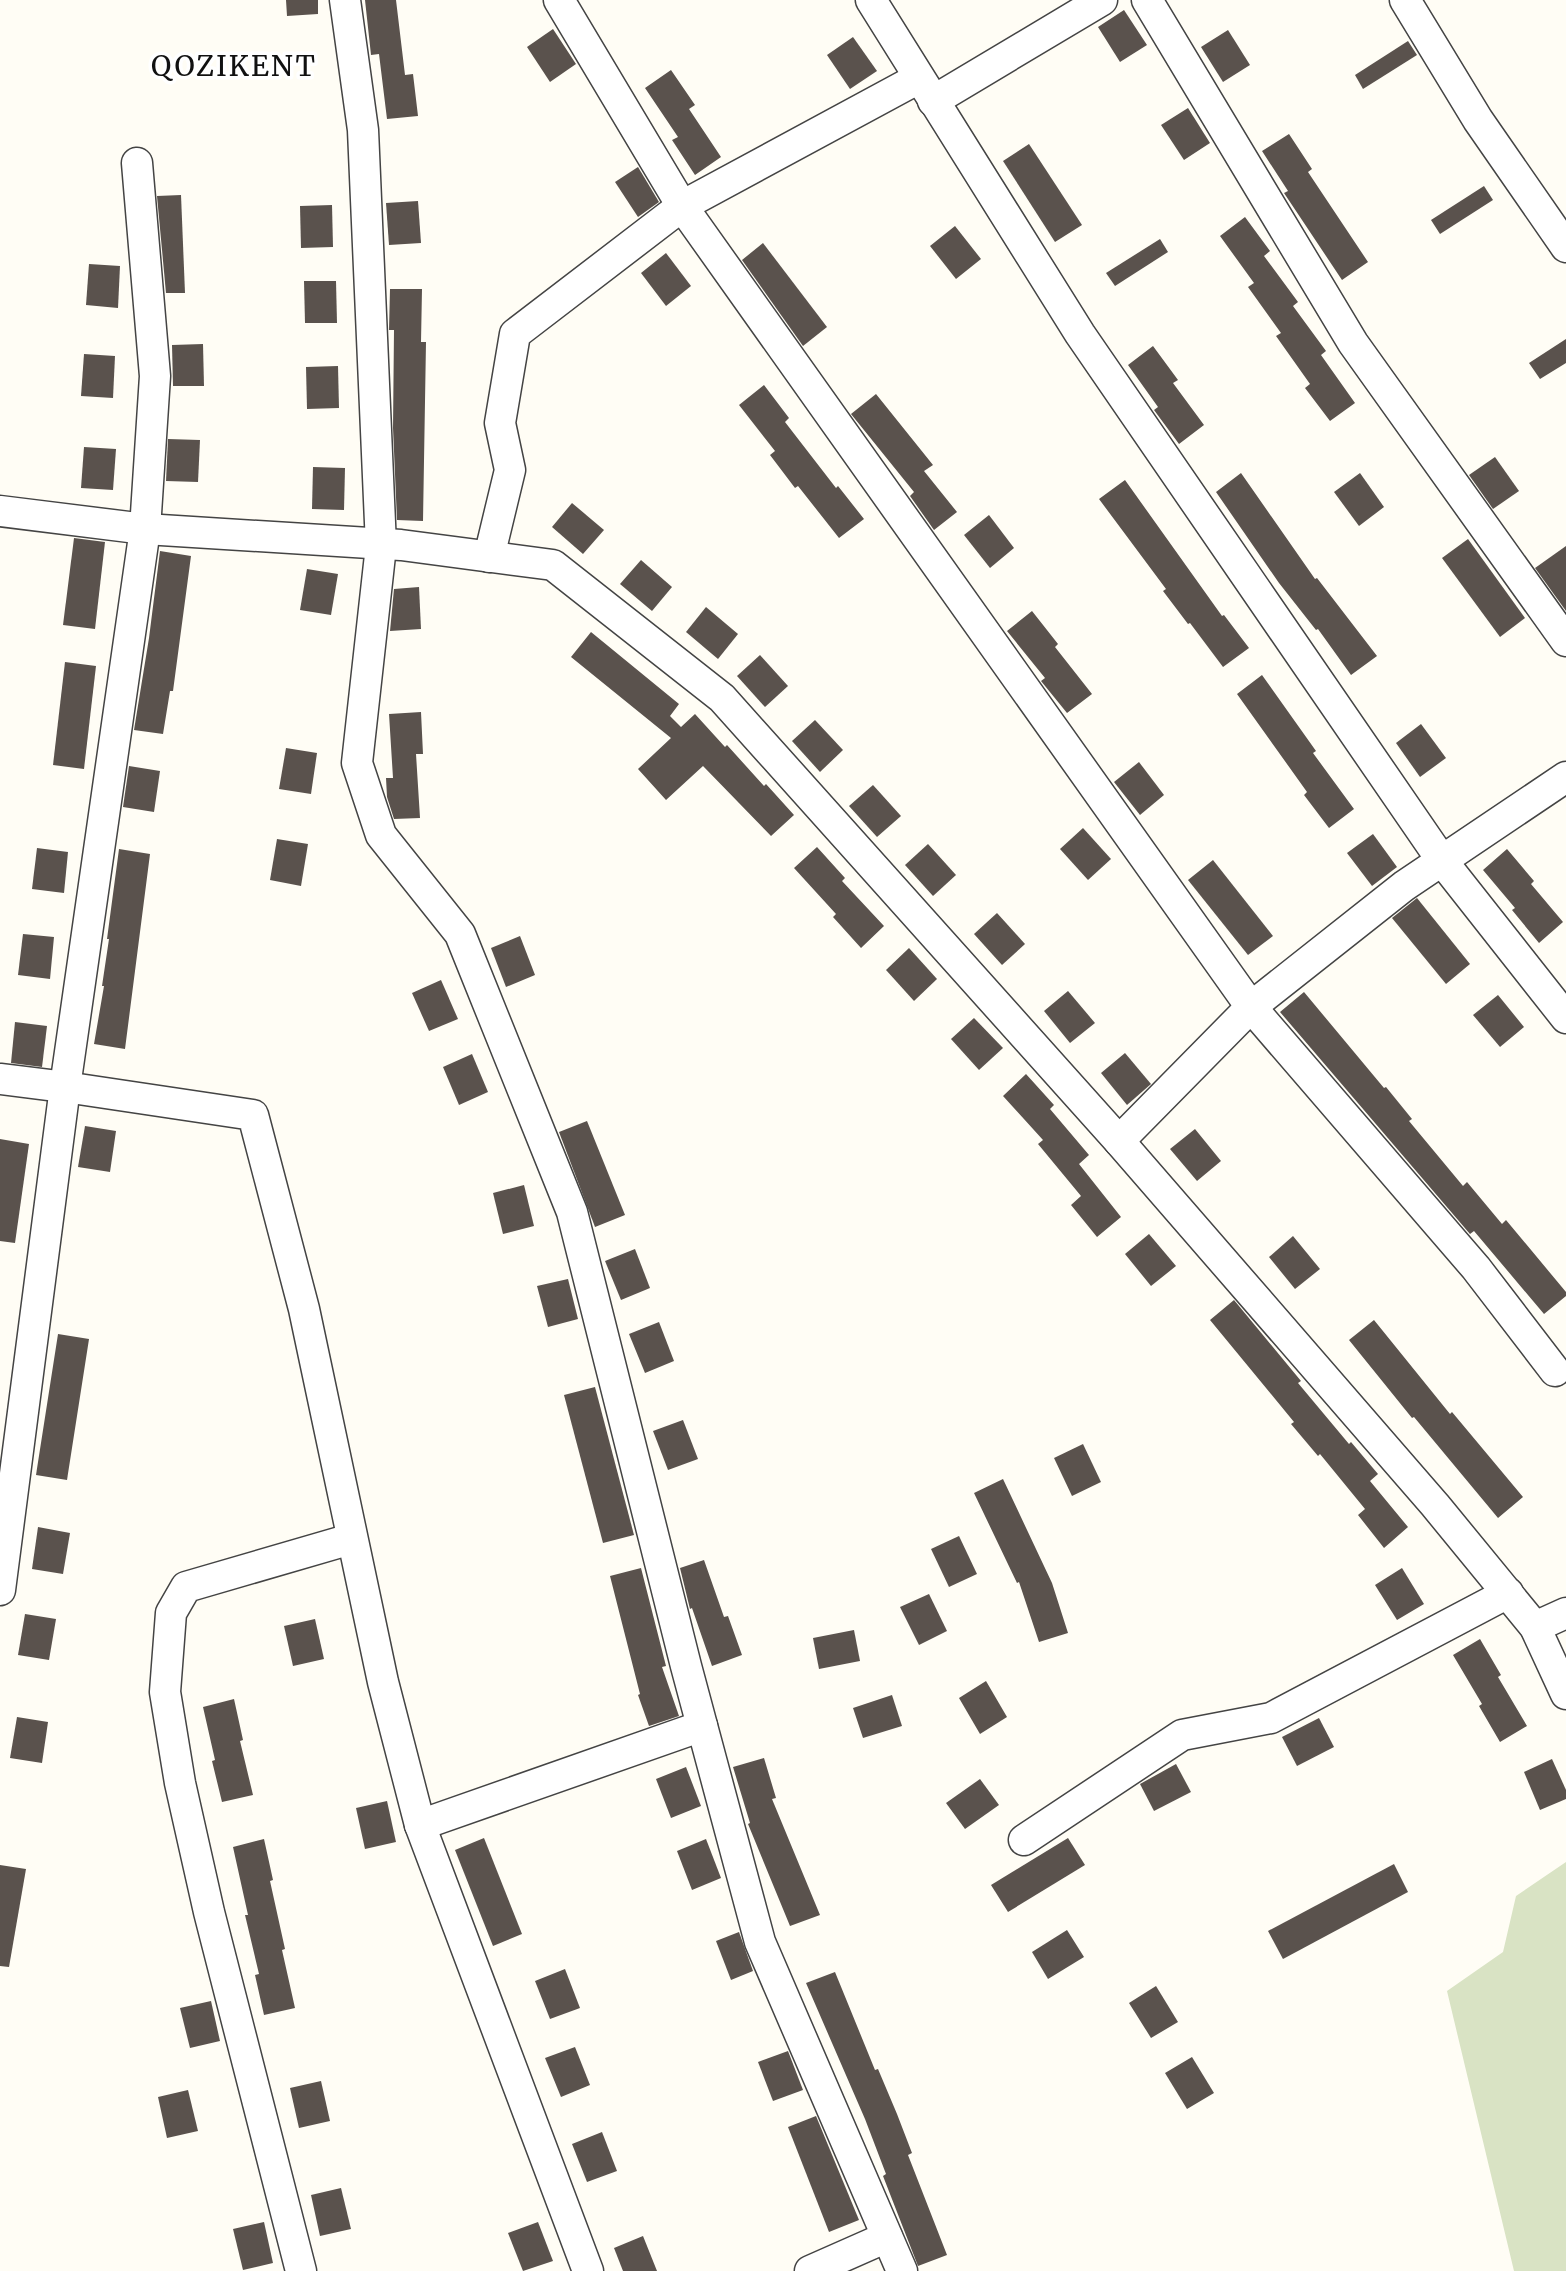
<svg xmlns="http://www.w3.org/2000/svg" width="1566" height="2271" font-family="Merriweather,serif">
<rect width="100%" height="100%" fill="#fffdf5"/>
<path fill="#d9e3c4" d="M1566,1862V2271H1514L1447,1991L1503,1952L1516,1896Z"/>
<g fill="#5a524d">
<path d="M286,0H318V14L287,16Z"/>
<path d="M365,0H396L405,75L413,74L418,116L387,119L379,54L371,55Z"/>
<path d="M1124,10L1147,45L1120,62L1098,27Z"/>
<path d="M553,29L576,64L550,82L527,47Z"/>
<path d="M1228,30L1250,65L1223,82L1201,47Z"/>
<path d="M853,37L877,71L850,89L827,55Z"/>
<path d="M1408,41L1417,55L1363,89L1355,75Z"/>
<path d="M671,70L695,105L689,109L721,157L695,175L672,140L678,137L645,88Z"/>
<path d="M1188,108L1210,143L1184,160L1161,125Z"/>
<path d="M1289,134L1312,169L1308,172L1368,262L1342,280L1284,193L1288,191L1262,151Z"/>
<path d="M1029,144L1082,225L1055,242L1003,161Z"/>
<path d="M638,167L659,202L638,217L615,182Z"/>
<path d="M1484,186L1493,200L1440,234L1431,220Z"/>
<path d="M181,195L185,293H166L157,196Z"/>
<path d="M418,201L421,243L389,245L386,203Z"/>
<path d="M332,205L333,247L301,248L300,206Z"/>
<path d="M1245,217L1270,251L1264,256L1298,302L1293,306L1326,351L1321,355L1355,403L1330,421L1305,388L1310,384L1276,336L1281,333L1248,287L1254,283L1220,236Z"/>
<path d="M955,226L981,259L956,279L930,246Z"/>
<path d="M1160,239L1168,252L1115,286L1106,273Z"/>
<path d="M763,243L827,327L803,346L742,260Z"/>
<path d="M666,253L691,286L666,306L641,273Z"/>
<path d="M89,264L120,266L118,308L86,305Z"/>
<path d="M304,281H336L337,323H305Z"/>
<path d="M390,289H422L421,342H426L423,521L397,520L393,428L394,330H389Z"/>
<path d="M1566,339V363L1540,379L1529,363Z"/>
<path d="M203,344L204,386H173L172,345Z"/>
<path d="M1153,346L1178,380L1173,383L1204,425L1179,444L1154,410L1158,407L1128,365Z"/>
<path d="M84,354L115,356L113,398L81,396Z"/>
<path d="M338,366L339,408L307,409L306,367Z"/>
<path d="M764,385L789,418L785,422L836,488L838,486L864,519L839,538L798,486L795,488L770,455L775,451L739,405Z"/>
<path d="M876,394L933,465L924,471L957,512L934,530L910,496L914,492L851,414Z"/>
<path d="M168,439L200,440L198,482L166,481Z"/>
<path d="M84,447L116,449L113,490L81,488Z"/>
<path d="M1495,457L1519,491L1493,509L1469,475Z"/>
<path d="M313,467L345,468L344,510L312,509Z"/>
<path d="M1241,473L1315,579L1317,578L1377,656L1351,675L1318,629L1316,630L1279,583L1216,492Z"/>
<path d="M1360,473L1384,507L1359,526L1334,492Z"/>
<path d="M1125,480L1222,616L1224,615L1249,648L1223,667L1190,623L1188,624L1163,591L1166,589L1099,499Z"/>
<path d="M572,503L604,530L583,554L552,527Z"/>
<path d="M989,515L1014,548L990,568L964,535Z"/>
<path d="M74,538L105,542L95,629L63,625Z"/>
<path d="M1468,539L1525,618L1500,637L1442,558Z"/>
<path d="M1566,546V611L1535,568Z"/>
<path d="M160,551L191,556L173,691H170L163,734L134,730L149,638Z"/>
<path d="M641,560L672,587L652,611L620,584Z"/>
<path d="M307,569L338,574L331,615L300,610Z"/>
<path d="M419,587L421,629L390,631L394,589Z"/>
<path d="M706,607L738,634L718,659L686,632Z"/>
<path d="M1032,611L1058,644L1055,647L1092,694L1067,713L1041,681L1045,678L1007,631Z"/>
<path d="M591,632L679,704L670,716L681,727L695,714L725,747L727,745L764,786L766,784L794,815L771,836L703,766L666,800L638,769L671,738L571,657Z"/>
<path d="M760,655L788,686L765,707L737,676Z"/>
<path d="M65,662L96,666L84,769L53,765Z"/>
<path d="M1262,675L1316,751L1313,753L1354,809L1329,828L1304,795L1307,792L1237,694Z"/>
<path d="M421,712L423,754H416L420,818L394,819L387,797L386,778H393L389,714Z"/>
<path d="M815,720L843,750L820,772L792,741Z"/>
<path d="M1421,724L1446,758L1420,777L1396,743Z"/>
<path d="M286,748L317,753L311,794L279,789Z"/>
<path d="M1139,762L1164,795L1140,815L1114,782Z"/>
<path d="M129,766L160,771L154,812L123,807Z"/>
<path d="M873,785L901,816L877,837L849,806Z"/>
<path d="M1083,828L1111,859L1088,880L1060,849Z"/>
<path d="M1373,834L1397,867L1372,886L1347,853Z"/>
<path d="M277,839L308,844L301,886L270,880Z"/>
<path d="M928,844L956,875L933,896L905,865Z"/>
<path d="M817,847L845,878L842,881L884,926L861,948L833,917L836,914L794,868Z"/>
<path d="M37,848L68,852L64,893L32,889Z"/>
<path d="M119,849L150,854L125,1049L94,1044L104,986H102L109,939H107Z"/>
<path d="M1507,849L1534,881L1531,884L1563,922L1539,943L1512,910L1515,908L1483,870Z"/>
<path d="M1213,860L1273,936L1248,955L1188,880Z"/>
<path d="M1417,898L1470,964L1446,984L1392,918Z"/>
<path d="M997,913L1025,944L1002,965L974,934Z"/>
<path d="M23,934L54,937L50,979L18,975Z"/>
<path d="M520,936L535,975L506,987L491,948Z"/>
<path d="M909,948L937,979L914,1001L886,970Z"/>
<path d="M441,980L458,1019L429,1031L412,993Z"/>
<path d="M1068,991L1095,1023L1070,1043L1044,1011Z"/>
<path d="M1304,992L1384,1088L1386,1087L1412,1119L1409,1121L1463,1186L1467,1182L1502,1224L1506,1220L1566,1292V1296L1544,1314L1474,1231L1470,1234L1280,1012Z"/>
<path d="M1498,995L1524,1027L1500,1047L1473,1015Z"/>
<path d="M974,1018L1003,1048L979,1070L951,1039Z"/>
<path d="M15,1022L47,1026L42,1067L11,1063Z"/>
<path d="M1125,1053L1151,1084L1127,1105L1101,1073Z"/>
<path d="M472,1054L488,1092L459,1105L443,1067Z"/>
<path d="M1026,1074L1054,1105L1050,1109L1089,1155L1079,1164L1121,1217L1097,1237L1071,1205L1081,1196L1038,1144L1043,1140L1003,1096Z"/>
<path d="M587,1121L625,1215L595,1227L559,1132Z"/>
<path d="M85,1126L116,1131L110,1172L78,1167Z"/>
<path d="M1195,1129L1221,1161L1197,1181L1170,1149Z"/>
<path d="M0,1139L29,1144L15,1243L0,1241Z"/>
<path d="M524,1185L534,1226L503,1234L493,1193Z"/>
<path d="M1149,1234L1176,1266L1151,1286L1125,1254Z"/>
<path d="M1293,1236L1320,1269L1295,1289L1269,1257Z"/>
<path d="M635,1249L650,1288L621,1300L605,1261Z"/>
<path d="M568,1279L578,1319L548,1327L537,1286Z"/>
<path d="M1234,1300L1301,1381L1298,1383L1349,1444L1351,1442L1378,1474L1370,1481L1408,1527L1384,1548L1358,1515L1365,1509L1320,1454L1318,1456L1291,1424L1294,1422L1210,1320Z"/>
<path d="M1374,1320L1450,1414L1452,1412L1523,1497L1498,1518L1414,1417L1412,1418L1349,1340Z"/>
<path d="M659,1322L674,1361L645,1373L629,1334Z"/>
<path d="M58,1334L89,1339L67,1480L36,1475Z"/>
<path d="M595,1387L634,1535L603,1543L564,1395Z"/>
<path d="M683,1420L698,1459L668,1470L653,1431Z"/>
<path d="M1083,1444L1101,1482L1072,1496L1054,1458Z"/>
<path d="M1003,1479L1052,1583L1068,1633L1039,1642L1019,1582L1017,1583L974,1493Z"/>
<path d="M38,1527L70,1533L63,1574L32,1569Z"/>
<path d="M959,1536L977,1574L949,1587L931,1549Z"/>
<path d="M704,1560L724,1617L728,1616L742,1655L712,1666L692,1608L690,1609L680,1568Z"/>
<path d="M641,1568L666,1666L662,1667L679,1716L649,1726L638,1695L640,1694L610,1576Z"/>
<path d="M1402,1568L1424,1604L1397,1620L1375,1585Z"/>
<path d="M929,1594L947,1631L919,1645L900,1607Z"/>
<path d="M25,1614L56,1619L49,1660L18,1655Z"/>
<path d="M315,1619L324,1659L293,1666L284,1626Z"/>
<path d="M854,1630L860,1661L819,1669L813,1638Z"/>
<path d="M1480,1639L1501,1675L1498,1677L1527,1726L1500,1742L1479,1706L1482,1704L1453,1655Z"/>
<path d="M986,1681L1007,1717L980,1734L959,1698Z"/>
<path d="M892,1695L902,1726L863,1738L853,1708Z"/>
<path d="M234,1699L243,1740L240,1741L253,1795L222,1802L212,1761L215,1760L203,1707Z"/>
<path d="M17,1717L48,1722L42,1763L10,1758Z"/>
<path d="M1319,1718L1334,1747L1297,1766L1282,1737Z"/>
<path d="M764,1758L776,1798L772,1799L820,1915L790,1926L748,1824L750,1823L733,1767Z"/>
<path d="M1552,1759L1566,1790V1799L1540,1810L1524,1772Z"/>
<path d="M1176,1764L1191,1792L1154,1811L1140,1784Z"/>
<path d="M686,1767L701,1806L671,1818L656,1779Z"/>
<path d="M980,1779L999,1805L965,1829L946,1803Z"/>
<path d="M387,1801L396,1842L365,1849L356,1808Z"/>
<path d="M484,1838L522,1934L493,1946L455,1850Z"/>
<path d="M1068,1838L1085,1865L1008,1912L991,1885Z"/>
<path d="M264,1839L273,1880L270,1881L285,1949L282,1950L295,2008L264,2015L255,1975L259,1974L245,1915H248L233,1847Z"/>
<path d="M706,1839L721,1878L692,1890L677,1851Z"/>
<path d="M1394,1864L1408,1892L1283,1959L1268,1931Z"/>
<path d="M0,1865L26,1869L9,1967L0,1966Z"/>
<path d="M1067,1930L1084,1957L1048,1979L1032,1952Z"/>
<path d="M739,1932L753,1971L731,1980L716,1941Z"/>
<path d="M565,1969L580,2008L550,2019L535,1981Z"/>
<path d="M835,1972L875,2070L878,2069L897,2114L912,2153L908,2155L947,2255L918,2266L883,2176L886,2174L865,2119L806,1983Z"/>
<path d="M1156,1986L1178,2022L1151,2038L1129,2003Z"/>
<path d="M211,2001L220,2041L190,2048L180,2008Z"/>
<path d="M575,2047L590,2085L561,2097L545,2058Z"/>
<path d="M788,2051L803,2090L773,2101L758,2062Z"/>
<path d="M1192,2057L1214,2093L1187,2109L1165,2073Z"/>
<path d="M321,2081L330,2121L299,2128L290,2088Z"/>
<path d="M188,2090L198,2131L167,2138L158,2097Z"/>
<path d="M816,2116L859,2220L829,2232L788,2127Z"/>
<path d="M602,2132L617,2171L587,2182L572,2144Z"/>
<path d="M341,2188L351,2229L320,2236L311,2195Z"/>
<path d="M264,2222L273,2263L243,2270L233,2229Z"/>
<path d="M538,2222L553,2261L523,2271L508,2233Z"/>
<path d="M643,2236L657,2271H623L614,2248Z"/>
</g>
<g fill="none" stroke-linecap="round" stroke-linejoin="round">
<defs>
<g id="minor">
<path d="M345,0L363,130L381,546L357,763L381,835L460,934L572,1212L686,1666L760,1942L902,2271"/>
<path d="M559,0L682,206L1251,1007L1476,1268L1555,1371"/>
<path d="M871,0L1080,334L1443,862L1566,1018"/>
<path d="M1147,0L1353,343L1566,641"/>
<path d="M1405,0L1478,120L1566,247"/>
<path d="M933,101L1102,0"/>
<path d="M0,511L145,529L401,545L553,565L722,698L1119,1141L1435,1505L1535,1627L1566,1694"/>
<path d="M489,557L510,470L500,423L515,334L682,206L919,78"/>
<path d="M0,1079L65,1087L253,1115L304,1309L383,1682L420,1825L588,2271"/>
<path d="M1119,1141L1251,1007L1404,886L1566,777"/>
<path d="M0,1590L65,1087L145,529L155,376L137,163"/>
<path d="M1535,1627L1566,1613"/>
<path d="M420,1825L702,1726"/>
<path d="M1024,1840L1182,1735L1271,1718L1508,1593"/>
<path d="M301,2271L209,1912L180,1783L165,1692L171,1613L186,1587L351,1539"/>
<path d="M810,2271L887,2237"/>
</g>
</defs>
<use href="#minor" stroke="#444" stroke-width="33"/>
<use href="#minor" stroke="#fff" stroke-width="30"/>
</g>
<g text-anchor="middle" stroke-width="7" stroke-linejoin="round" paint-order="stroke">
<g font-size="28" letter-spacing="2" fill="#111" stroke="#fff">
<text x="234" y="76">QOZIKENT</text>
</g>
</g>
</svg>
